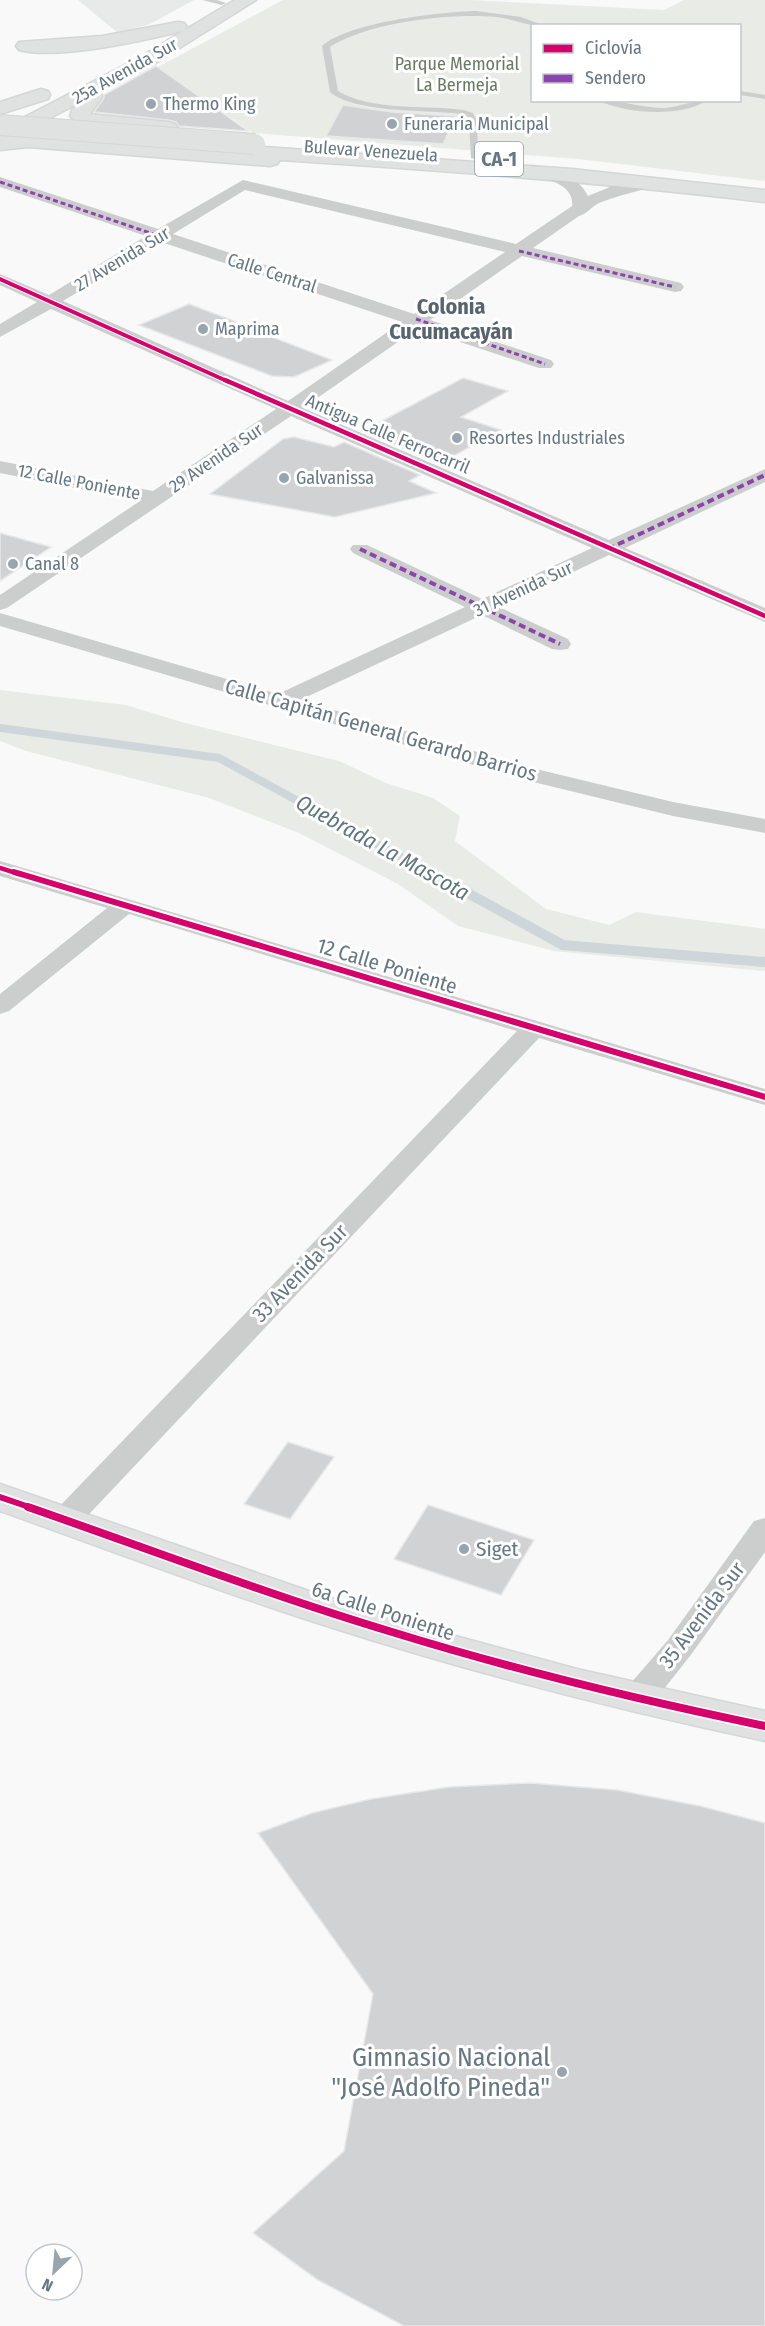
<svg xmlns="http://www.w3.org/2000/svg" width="765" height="2326" font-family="'Fira Sans Condensed',sans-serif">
<rect width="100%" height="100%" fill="#f9f9f9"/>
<path fill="#e8e9e9" d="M78,0H194L150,24L118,33Z"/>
<g fill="#e8ebe6" fill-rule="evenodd">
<path d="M283,0H470L664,10L684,0H765V181L578,159L253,133L158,67ZM532,26H740V100H532Z"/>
<path d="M0,690L126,705L185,723L339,761L386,783L433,798L460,816L455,841L546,909L609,925L636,912L765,929V971L554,951L458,926L398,884L299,833L209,798L26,751L0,741Z"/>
</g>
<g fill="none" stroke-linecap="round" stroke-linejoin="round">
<path stroke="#ced6d9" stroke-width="8" d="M0,728L219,758L432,874"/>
<path stroke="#ced6d9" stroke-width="10" d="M429,872L563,945L765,962"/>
</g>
<g fill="#d0d2d3" stroke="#e8e8e8" stroke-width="1.5">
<path d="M156,66L248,131L179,126L176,122L168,120L94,112L104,98V95Z"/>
<path d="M343,105L392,112L456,116L443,144L326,136Z"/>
<path d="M189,304L266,333L264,334L332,360L294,377L272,376L139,325Z"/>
<path d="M463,378L508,391L461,417L501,430L439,464L363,431Z"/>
<path d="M294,437L334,447L344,442L420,475L409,481L436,493L335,517L210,494L283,439Z"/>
<path d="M0,533L51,547L0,581Z"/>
<path d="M288,1442L334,1457L290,1519L244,1504Z"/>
<path d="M428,1505L534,1540L501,1595L394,1559Z"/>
<path d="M530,1783L617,1790L700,1806L765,1823V2326H404L318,2280L253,2233L344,2151L373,1994L258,1833L312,1813L371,1799L449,1787Z"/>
</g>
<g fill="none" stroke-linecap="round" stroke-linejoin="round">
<defs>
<g id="secondary">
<path d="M235,0H256L154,64L0,144V130L142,56L183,31C142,41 59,60 19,50L16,46L19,42L102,36L178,22L184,23L187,27L185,30Z"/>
<path d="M0,1484L306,1590L437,1631L577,1669L765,1711V1741C618,1710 473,1673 330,1627C219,1592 110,1550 0,1511Z"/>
</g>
<g id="highway">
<path d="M93,84L100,86L102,97L90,114L168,122L175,124L178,128L175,132L168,134L78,123L70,116L72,110L84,96L86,86Z"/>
<path d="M41,89L48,91L50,95L48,99L0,114V102Z"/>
<path d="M28,135L239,152L242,148L249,146L572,169L765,190V202C604,183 442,170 280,160L277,164L270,166L28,147L0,150V138Z"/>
</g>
</defs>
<use href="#secondary" stroke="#d5d6d7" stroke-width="3"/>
<use href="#highway" stroke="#d5d6d6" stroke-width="3"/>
<g fill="#cccece" fill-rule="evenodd">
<path d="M202,0H217L226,3L222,5Z"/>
<path d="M476,11L521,17L545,26C528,26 513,19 496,17C450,13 369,22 330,47L338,91C370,111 427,105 464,110L473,113L477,122L478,160L471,158L469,122L467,116L462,114C429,110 354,113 330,92L322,46C349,22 440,12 476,11Z"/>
<path d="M740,91L765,95V99L740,95Z"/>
<path d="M597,100C620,100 642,108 665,108C680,107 693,100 708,100C680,118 626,114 597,100Z"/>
</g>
<g fill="#cccece" fill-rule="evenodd">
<path d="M533,165C554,170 578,175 588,196C609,188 637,173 660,179L662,182L660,185C639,191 619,195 599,203C591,207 587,214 579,216L533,248L681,283L684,287L681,291L675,292L522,256L430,320L551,360L554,364L551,368H539L418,328L303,408L609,540L765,469V482L625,548L765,608V622L609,555L499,607L568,639L571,644L568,649L560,650L552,649L482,615L300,700L536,769L673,802L765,819V833L673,816L521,779L0,626V613L278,694L465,607L353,553L350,549L353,545H367L482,599L592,548L291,416L7,608L0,610V595L140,501L0,473V461L153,491L276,409L51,309L0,337V324L37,302L0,285V274L49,295L146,236L0,187V177L158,229L243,180L516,244L572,206C575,184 544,178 527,173L525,170L527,167ZM245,190L505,252L414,314L173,234ZM161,242L402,322L288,401L63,301Z"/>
<path d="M0,861L765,1089V1105L539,1038L76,1528L65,1531L54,1528L50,1520L54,1512L517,1031L129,914L9,1011L0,1014V994L107,908L0,876Z"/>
<path d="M765,1518V1552L690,1656L649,1708L637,1711L625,1708L621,1699L625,1690L668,1640L754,1521Z"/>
</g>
<use href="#secondary" fill="#e0e1e1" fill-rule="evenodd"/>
<use href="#highway" fill="#e0e1e1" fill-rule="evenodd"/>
<defs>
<path id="highway-bridge" d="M0,125L255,144"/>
</defs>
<use href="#highway-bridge" stroke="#d5d6d6" stroke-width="22" stroke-linecap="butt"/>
<use href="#highway-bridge" stroke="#e0e1e1" stroke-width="20"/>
<g stroke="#8e44ad" stroke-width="3" stroke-dasharray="5 3" stroke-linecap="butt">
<path d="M0,182L159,236"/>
<path d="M519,251L675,287"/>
<path d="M416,319L545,364"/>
</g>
<g stroke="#8e44ad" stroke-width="4" stroke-dasharray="7 4" stroke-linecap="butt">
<path d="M360,549L560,644"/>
<path d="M608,549L765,475"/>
</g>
<defs>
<path id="cycleway-far3" d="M0,279L229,382"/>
<g id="cycleway-far2">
<path d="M225,380L765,616"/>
<path d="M0,868L19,874"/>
</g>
<g id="cycleway-far1">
<path d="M14,872L765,1097"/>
<path d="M0,1497L32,1508"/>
</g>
<path id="cycleway" d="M28,1507C149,1549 269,1595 392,1632C515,1670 639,1700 765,1726"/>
</defs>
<use href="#cycleway-far3" stroke="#fff" stroke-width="6"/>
<use href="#cycleway-far2" stroke="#fff" stroke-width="8"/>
<use href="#cycleway-far1" stroke="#fff" stroke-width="10"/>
<use href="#cycleway" stroke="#fff" stroke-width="11"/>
<use href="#cycleway-far3" stroke="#d6006c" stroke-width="4"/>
<use href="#cycleway-far2" stroke="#d6006c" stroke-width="4.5"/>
<use href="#cycleway-far1" stroke="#d6006c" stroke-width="6"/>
<use href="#cycleway" stroke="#d6006c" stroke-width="8"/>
</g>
<g fill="#99a4ac" stroke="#fff" stroke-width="2">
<circle cx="151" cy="104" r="6"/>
<circle cx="392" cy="124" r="6"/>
<circle cx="203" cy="329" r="6"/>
<circle cx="457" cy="438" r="6"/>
<circle cx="284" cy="478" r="6"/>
<circle cx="13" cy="564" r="6"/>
<circle cx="464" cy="1549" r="6"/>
<circle cx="562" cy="2072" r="6"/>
</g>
<g text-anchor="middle" stroke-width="6" stroke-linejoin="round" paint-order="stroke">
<g font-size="18" fill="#697a64" stroke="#fff">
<text x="457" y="70">Parque Memorial<tspan x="457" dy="21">La Bermeja</tspan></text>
</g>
<g font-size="18" fill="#667682" stroke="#fff">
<text transform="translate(125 71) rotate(-29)" y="6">25a Avenida Sur</text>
<text transform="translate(371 151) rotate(4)" y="6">Bulevar Venezuela</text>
<text transform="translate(122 259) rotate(-31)" y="6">27 Avenida Sur</text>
<text transform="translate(272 273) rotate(18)" y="6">Calle Central</text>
<text transform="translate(388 434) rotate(23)" y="6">Antigua Calle Ferrocarril</text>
<text transform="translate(216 458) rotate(-34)" y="6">29 Avenida Sur</text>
<text transform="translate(79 482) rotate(11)" y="6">12 Calle Poniente</text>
<text transform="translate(523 589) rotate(-25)" y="6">31 Avenida Sur</text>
</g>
<g font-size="18" fill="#667682" stroke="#fff" text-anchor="start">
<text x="163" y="110">Thermo King</text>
<text x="404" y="130">Funeraria Municipal</text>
<text x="215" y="335">Maprima</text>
<text x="469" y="444">Resortes Industriales</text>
<text x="296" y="484">Galvanissa</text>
<text x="25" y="570">Canal 8</text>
</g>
<rect fill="#fff" stroke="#949fa8" stroke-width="1.5" x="475" y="142" width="48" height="34" rx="4.5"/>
<g font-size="20" font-weight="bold" fill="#667682">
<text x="499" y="166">CA-1</text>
</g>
<g font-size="21" fill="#667682" stroke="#fff">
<text transform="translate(381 730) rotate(16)" y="7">Calle Capitán General Gerardo Barrios</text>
<text transform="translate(387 966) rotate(17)" y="7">12 Calle Poniente</text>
<text transform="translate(300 1273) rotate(-46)" y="7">33 Avenida Sur</text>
<text transform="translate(383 1611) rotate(18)" y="7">6a Calle Poniente</text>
<text transform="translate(702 1615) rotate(-53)" y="7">35 Avenida Sur</text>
</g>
<g font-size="21" fill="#667682" stroke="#fff" text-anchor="start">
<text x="476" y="1556">Siget</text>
</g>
<g font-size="22" font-weight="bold" fill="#57646d" stroke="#fff">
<text x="451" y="314">Colonia<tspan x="451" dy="25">Cucumacayán</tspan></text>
</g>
<g font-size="22" font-style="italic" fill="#60757c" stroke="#fff">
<text transform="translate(383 847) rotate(29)" y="8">Quebrada La Mascota</text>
</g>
<g font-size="26" fill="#667682" stroke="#fff" text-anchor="end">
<text x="550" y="2066">Gimnasio Nacional<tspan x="550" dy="30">"José Adolfo Pineda"</tspan></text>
</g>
</g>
<rect x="531" y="24" width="210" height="78" fill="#ffffff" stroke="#c2c8cd" stroke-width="1.5"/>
<rect x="543" y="44" width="30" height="9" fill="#d6006c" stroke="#c2c8cd" stroke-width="1.5"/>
<text x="585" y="54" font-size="18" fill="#667682">Ciclovía</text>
<rect x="543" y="74" width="30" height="9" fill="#8e44ad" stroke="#c2c8cd" stroke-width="1.5"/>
<text x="585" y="84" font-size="18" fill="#667682">Sendero</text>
<g transform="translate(54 2272) rotate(206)"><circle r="28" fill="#ffffff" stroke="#c2c8cd" stroke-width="1.5"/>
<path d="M0-4.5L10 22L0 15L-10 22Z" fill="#99a4ac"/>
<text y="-9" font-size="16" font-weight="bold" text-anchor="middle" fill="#667682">N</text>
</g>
</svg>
